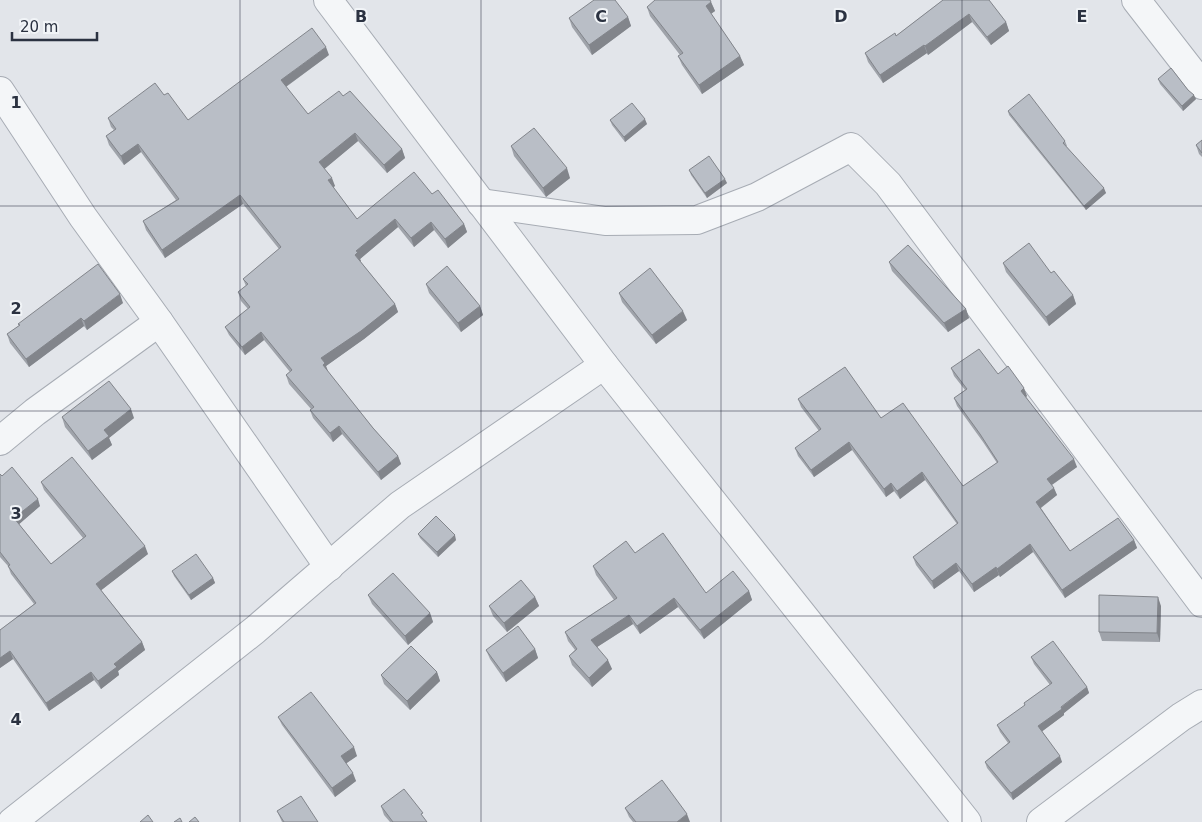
<svg xmlns="http://www.w3.org/2000/svg" width="1202" height="822" font-family="'DejaVu Sans',sans-serif">
<rect width="100%" height="100%" fill="#e2e5ea"/>
<g fill="none" stroke-linecap="round" stroke-linejoin="round">
<defs>
<g id="minor">
<path d="M328,0L604,365L967,822"/>
<path d="M1136,0L1202,85"/>
<path d="M0,91L83,217L159,322L35,412L0,441"/>
<path d="M481,203L605,221L697,220L757,197L851,147L888,184L1202,603"/>
<path d="M159,322L329,567"/>
<path d="M12,822L255,630L400,505L604,365"/>
<path d="M1041,822L1181,717L1202,704"/>
</g>
</defs>
<use href="#minor" stroke="#a7acb4" stroke-width="30"/>
<use href="#minor" stroke="#f4f6f8" stroke-width="28"/>
</g>
<g fill="#9fa3aa">
<path d="M943,0L1006,22L1009,31L991,45L972,22L928,55L927,53L883,83L868,62L865,53L896,36Z"/>
<path d="M711,2L715,11L711,14L740,56L744,65L702,94L682,65L678,56L680,55L650,16L647,7Z"/>
<path d="M628,17L631,26L592,55L572,27L569,18Z"/>
<path d="M329,55L286,87L308,114L343,96L402,149L405,158L387,173L358,141L324,169L335,186L333,187L357,219L432,194L464,224L467,232L448,248L434,230L414,247L398,227L360,259L361,261H360L395,304L398,312L364,339L326,366L327,371L373,428L398,456L401,464L381,480L342,434L333,442L313,418L310,410L311,409L289,384L286,375L290,372L264,340L245,355L229,335L225,327L248,309L241,301L238,292L246,286L243,279L279,249L243,204L165,258L146,230L143,221L176,200L141,152L124,165L109,145L106,136L114,130L111,127L108,118L164,95L188,120Z"/>
<path d="M1158,79L1188,90L1196,99L1183,111L1160,84Z"/>
<path d="M1008,111L1065,141L1067,146H1066L1106,193L1086,210L1009,115Z"/>
<path d="M610,120L647,124L625,142L612,125Z"/>
<path d="M1202,140V157L1199,154L1196,145Z"/>
<path d="M511,146L570,178L546,197L514,156Z"/>
<path d="M689,170L727,183L707,198L691,175Z"/>
<path d="M889,262L966,309L969,318L948,332L892,271Z"/>
<path d="M1003,263L1051,273L1073,295L1076,304L1049,326L1006,272Z"/>
<path d="M426,284L480,306L483,315L461,332L429,293Z"/>
<path d="M619,293L687,320L656,344L622,302Z"/>
<path d="M123,303L87,330L84,326L29,367L10,343L7,334L19,326L18,324Z"/>
<path d="M951,368L998,374L1027,396L1026,397L1077,467L1052,485L1057,495L1041,508L1070,551L1134,540L1137,548L1065,598L1033,552L1000,577L999,575L974,592L959,571L934,589L916,565L913,557L957,524L925,480L900,499L894,491L886,497L852,450L814,477L798,456L795,448L819,431L801,407L798,399L881,418L963,486L997,463L983,442L957,406L954,398L965,390L954,376Z"/>
<path d="M62,417L134,418L109,438L112,445L92,460L65,427Z"/>
<path d="M0,474L40,506L19,524L51,564L83,538L44,490L41,482L148,554L101,590L142,642L145,650L118,671L119,675L101,689L94,680L49,711L13,659L0,668V630L34,604L11,574L8,566L0,557Z"/>
<path d="M418,534L456,540L438,557L420,538Z"/>
<path d="M635,553L706,593L749,591L752,600L704,639L678,607L640,634L633,624L597,647L612,669L592,687L572,665L569,656L575,650L568,641L565,632L614,600L596,575L593,566Z"/>
<path d="M172,571L213,578L215,583L191,600L174,576Z"/>
<path d="M368,595L430,613L433,622L408,645L372,604Z"/>
<path d="M535,597L539,606L507,632L493,616L489,606Z"/>
<path d="M1161,606L1160,642L1102,641L1099,632Z"/>
<path d="M535,649L538,658L506,682L490,659L486,650Z"/>
<path d="M1031,657L1087,687L1089,693L1064,713V715L1042,731L1062,762L1013,800L987,768L985,762L1008,743L1000,732L997,725L1025,706L1024,703L1050,685L1034,664Z"/>
<path d="M437,672L440,681L410,710L384,684L381,675Z"/>
<path d="M278,717L357,756L346,763L356,781L335,797L282,725Z"/>
<path d="M381,806L425,820L427,822H390L384,815Z"/>
<path d="M625,808L690,822H633L629,817Z"/>
<path d="M277,811L318,822H282Z"/>
</g>
<g fill="#82858b">
<path d="M711,2L715,11L709,15L706,6Z"/>
<path d="M969,14L972,22L928,55L925,46Z"/>
<path d="M628,17L631,26L592,55L589,45Z"/>
<path d="M1006,22L1009,31L991,45L987,37Z"/>
<path d="M924,45L927,53L883,83L880,75Z"/>
<path d="M326,47L329,55L284,88L281,80Z"/>
<path d="M740,56L744,65L702,94L699,85Z"/>
<path d="M1194,95L1196,99L1183,111L1182,106Z"/>
<path d="M645,119L647,124L625,142L624,137Z"/>
<path d="M355,133L358,141L322,171L319,162Z"/>
<path d="M138,144L141,152L124,165L121,156Z"/>
<path d="M402,149L405,158L387,173L384,165Z"/>
<path d="M567,168L570,178L546,197L543,188Z"/>
<path d="M332,178L335,186L331,189L328,180Z"/>
<path d="M725,179L727,183L707,198L705,193Z"/>
<path d="M1104,188L1106,193L1086,210L1084,206Z"/>
<path d="M240,195L243,204L165,258L162,250Z"/>
<path d="M395,219L398,227L360,259L361,261L358,263L355,255L356,251Z"/>
<path d="M431,222L434,230L414,247L411,238Z"/>
<path d="M464,224L467,232L448,248L445,239Z"/>
<path d="M120,294L123,303L87,330L84,321Z"/>
<path d="M1073,295L1076,304L1049,326L1046,317Z"/>
<path d="M395,304L398,312L364,339L326,366L328,371L326,373L321,358Z"/>
<path d="M480,306L483,315L461,332L458,323Z"/>
<path d="M966,309L969,318L948,332L944,323Z"/>
<path d="M683,311L687,320L656,344L652,335Z"/>
<path d="M81,318L84,326L29,367L26,359Z"/>
<path d="M261,332L264,340L245,355L242,347Z"/>
<path d="M1024,388L1027,396L1024,399L1021,391Z"/>
<path d="M131,409L134,418L109,438L112,445L92,460L88,451L104,430Z"/>
<path d="M339,426L342,434L333,442L330,433Z"/>
<path d="M849,442L852,450L814,477L811,470Z"/>
<path d="M398,456L401,464L381,480L378,472Z"/>
<path d="M1074,459L1077,467L1050,486L1047,479Z"/>
<path d="M922,472L925,480L900,499L897,491Z"/>
<path d="M891,483L894,491L886,497L884,489Z"/>
<path d="M1054,488L1057,495L1039,509L1036,502Z"/>
<path d="M38,499L40,506L17,526L14,518Z"/>
<path d="M455,535L456,540L438,557L437,552Z"/>
<path d="M1134,540L1137,548L1065,598L1062,590Z"/>
<path d="M1030,544L1033,552L1000,577L997,569Z"/>
<path d="M145,546L148,554L99,592L96,584Z"/>
<path d="M956,563L959,571L934,589L932,581Z"/>
<path d="M996,567L999,575L974,592L972,584Z"/>
<path d="M213,578L215,583L191,600L189,595Z"/>
<path d="M749,591L752,600L704,639L700,630Z"/>
<path d="M535,597L539,606L507,632L504,623Z"/>
<path d="M1158,597L1161,606L1160,642L1157,633Z"/>
<path d="M674,598L678,607L640,634L637,626Z"/>
<path d="M430,613L433,622L408,645L405,636Z"/>
<path d="M629,615L633,624L594,649L591,640Z"/>
<path d="M142,642L145,650L118,671L119,675L101,689L98,681L114,664Z"/>
<path d="M535,649L538,658L506,682L503,673Z"/>
<path d="M10,651L13,659L0,668V658Z"/>
<path d="M608,660L612,669L592,687L589,678Z"/>
<path d="M91,672L94,680L49,711L46,703Z"/>
<path d="M437,672L440,681L410,710L407,701Z"/>
<path d="M1087,687L1089,693L1064,713V715L1040,733L1038,726Z"/>
<path d="M354,747L357,756L344,765L341,756Z"/>
<path d="M1060,756L1062,762L1013,800L1011,793Z"/>
<path d="M353,773L356,781L335,797L332,788Z"/>
<path d="M687,814L690,822H677Z"/>
</g>
<g fill="#b9bec6" stroke="#82858b">
<path d="M594,0H615L628,17L589,45L569,18Z"/>
<path d="M655,0H710L711,2L706,6L740,56L699,85L678,56L683,53L647,7Z"/>
<path d="M943,0H989L1006,22L987,37L969,14L925,46L924,45L880,75L865,53L895,33L896,36Z"/>
<path d="M312,28L326,47L281,80L308,114L339,91L343,96L350,91L402,149L384,165L355,133L319,162L332,178L328,180L357,219L414,172L432,194L438,190L464,224L445,239L431,222L411,238L395,219L356,251L358,252L355,255L395,304L361,331L321,358L325,363L323,365L373,428L398,456L378,472L339,426L330,433L310,410L314,407L286,375L292,370L261,332L242,347L225,327L250,307L238,292L248,284L243,279L281,247L240,195L162,250L143,221L179,199L138,144L121,156L106,136L116,129L108,118L155,83L164,95L168,93L188,120Z"/>
<path d="M1171,68L1188,90L1194,95L1182,106L1158,79Z"/>
<path d="M1029,94L1065,141L1063,143L1104,188L1084,206L1008,111Z"/>
<path d="M632,103L645,119L624,137L610,120Z"/>
<path d="M534,128L567,168L543,188L511,146Z"/>
<path d="M1202,140V153L1196,145Z"/>
<path d="M709,156L725,179L705,193L689,170Z"/>
<path d="M1029,243L1051,273L1054,271L1073,295L1046,317L1003,263Z"/>
<path d="M908,245L966,309L944,323L889,262Z"/>
<path d="M98,264L120,294L84,321L81,318L26,359L7,334L20,325L18,324Z"/>
<path d="M447,266L480,306L458,323L426,284Z"/>
<path d="M650,268L683,311L652,335L619,293Z"/>
<path d="M979,349L998,374L1008,366L1024,388L1021,391L1074,459L1047,479L1054,488L1036,502L1070,551L1118,518L1134,540L1062,590L1030,544L997,569L996,567L972,584L956,563L932,581L913,557L958,523L922,472L897,491L891,483L884,489L849,442L811,470L795,448L821,429L798,399L845,367L881,418L903,403L963,486L998,462L980,434L954,398L967,389L951,368Z"/>
<path d="M109,381L131,409L104,430L109,436L88,451L62,417Z"/>
<path d="M72,457L145,546L96,584L142,642L114,664L117,667L98,681L91,672L46,703L10,651L0,658V630L36,603L8,566L10,565L0,552V474L2,476L12,467L38,499L14,518L51,564L86,536L41,482Z"/>
<path d="M436,516L455,535L437,552L418,534Z"/>
<path d="M663,533L706,593L733,571L749,591L700,630L674,598L637,626L629,615L591,640L608,660L589,678L569,656L577,649L565,632L617,598L593,566L626,541L635,553Z"/>
<path d="M196,554L213,578L189,595L172,571Z"/>
<path d="M393,573L430,613L405,636L368,595Z"/>
<path d="M521,580L535,597L504,623L489,606Z"/>
<path d="M1099,595L1158,597L1157,633L1099,632Z"/>
<path d="M518,626L535,649L503,673L486,650Z"/>
<path d="M1053,641L1087,687L1061,707L1062,709L1038,726L1060,756L1011,793L985,762L1010,742L997,725L1025,705L1024,703L1052,683L1031,657Z"/>
<path d="M411,646L437,672L407,701L381,675Z"/>
<path d="M311,692L354,747L341,756L353,773L332,788L278,717Z"/>
<path d="M662,780L687,814L677,822H636L625,808Z"/>
<path d="M404,789L423,813L421,814L427,822H393L381,806Z"/>
<path d="M301,796L318,822H284L277,811Z"/>
<path d="M148,815L153,822H140Z"/>
<path d="M195,817L199,822H189Z"/>
<path d="M180,818L182,822H174Z"/>
</g>
<path fill="none" stroke="#2b3241" stroke-width="1" stroke-opacity="0.55" d="M240,0V822M481,0V822M721,0V822M962,0V822M0,206H1202M0,411H1202M0,616H1202"/>
<g font-size="16" text-anchor="middle" font-weight="bold" fill="#2b3241" stroke="#f1f4f7" stroke-width="4" stroke-linejoin="round" paint-order="stroke">
<text x="361" y="22">B</text>
<text x="601" y="22">C</text>
<text x="841" y="22">D</text>
<text x="1082" y="22">E</text>
<text x="16" y="108">1</text>
<text x="16" y="314">2</text>
<text x="16" y="519">3</text>
<text x="16" y="725">4</text>
</g>
<path d="M12 32v8h85v-8" fill="none" stroke="#2b3241" stroke-width="2.5"/>
<text x="20" y="32" font-size="15" fill="#2b3241" stroke="#f1f4f7" stroke-width="4" paint-order="stroke">20 m</text>
</svg>
